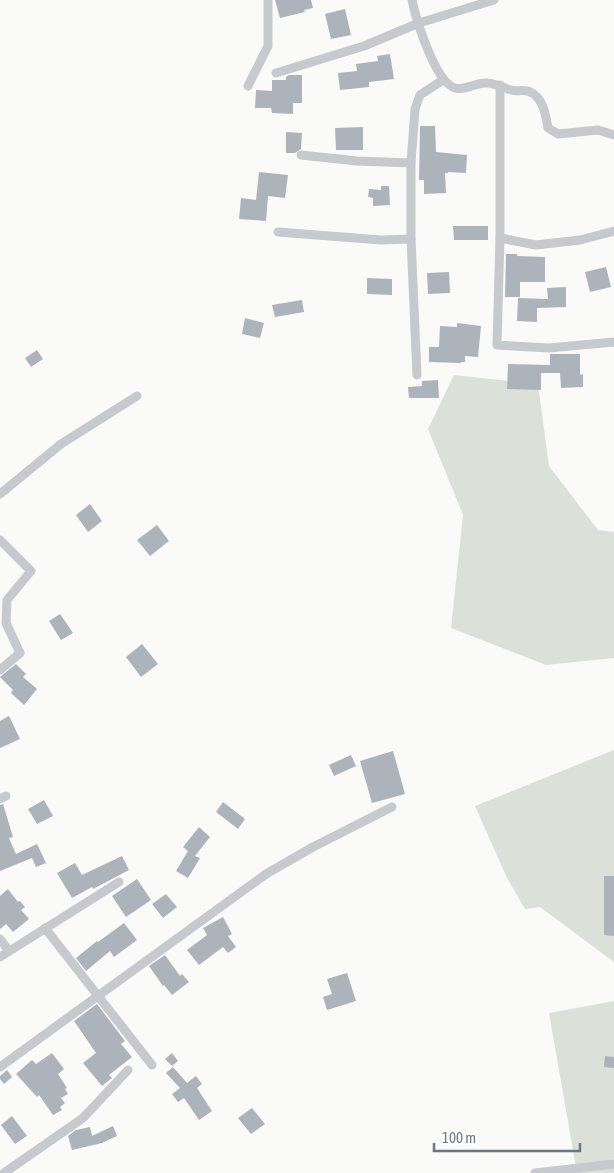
<svg xmlns="http://www.w3.org/2000/svg" width="614" height="1173" font-family="'Asap Condensed',sans-serif">
<rect width="100%" height="100%" fill="#fafaf8"/>
<g fill="#dbe1d9">
<path d="M454,375L538,384L549,466L598,530L614,532V658L546,665L451,628L463,515L428,429Z"/>
<path d="M614,750V962L540,907L525,909L507,878L475,806Z"/>
<path d="M614,1001V1173H577L549,1013Z"/>
</g>
<g fill="#adb3ba">
<path d="M275,0H311L313,8L304,10L305,12L280,18Z"/>
<path d="M345,9L351,35L331,39L325,14Z"/>
<path d="M390,54L394,79L369,82V87L340,90L338,73L357,71L356,64L378,61L377,56Z"/>
<path d="M289,75H302V103H293V114L272,113L271,108H255L256,90L272,91V80H286V77Z"/>
<path d="M420,126H435L436,152L467,155L466,173L448,172V173H445L446,193L424,194V180H419Z"/>
<path d="M363,127V150H336L335,128Z"/>
<path d="M286,132L302,133L301,149L295,153H286Z"/>
<path d="M259,172L288,175L285,198L268,196L266,221L239,219L241,198L256,200Z"/>
<path d="M381,186H389L390,205L373,206V198L368,197L369,189L381,190Z"/>
<path d="M453,226H488V240H454Z"/>
<path d="M506,254H517V256L545,257V282H520V297H505Z"/>
<path d="M606,267L611,287L590,292L585,272Z"/>
<path d="M449,272L450,293L428,294L427,273Z"/>
<path d="M367,278L392,279V295L367,294Z"/>
<path d="M566,287V307L537,308V322L517,321L518,298L548,299L547,288Z"/>
<path d="M302,300L304,312L275,317L272,305Z"/>
<path d="M245,318L264,323L260,338L242,334Z"/>
<path d="M457,323L481,326L478,357L465,356V362H461V363L429,362V347H439L440,326L457,327Z"/>
<path d="M37,350L43,359L31,367L25,358Z"/>
<path d="M550,354H580V375L583,374V387L561,388L560,373H541V390L507,389L508,364L550,365Z"/>
<path d="M438,380L439,398H409L408,387L422,386V381Z"/>
<path d="M90,504L102,521L88,532L76,515Z"/>
<path d="M157,525L169,541L150,556L137,540Z"/>
<path d="M60,614L73,633L61,640L49,621Z"/>
<path d="M142,644L158,664L141,677L126,657Z"/>
<path d="M16,664L26,674L23,677L37,689L24,705L11,693L13,690L0,677Z"/>
<path d="M9,716L20,739L0,748V721Z"/>
<path d="M393,751L405,794L372,803L360,761Z"/>
<path d="M351,755L356,766L334,776L329,765Z"/>
<path d="M44,800L53,816L37,824L28,809Z"/>
<path d="M223,802L245,819L238,829L216,812Z"/>
<path d="M3,804L13,837L9,838L16,854L37,844L46,863L36,867L32,858L0,871V805Z"/>
<path d="M199,827L210,837L195,856L200,858L188,878L176,871L188,851L183,847Z"/>
<path d="M122,856L129,870L93,889L92,887L72,898L57,873L75,863L82,875Z"/>
<path d="M604,876H614V936L604,935Z"/>
<path d="M137,879L151,900L126,917L112,896Z"/>
<path d="M8,889L18,902L20,901L25,907L21,910L29,919L13,932L6,924L0,929V896Z"/>
<path d="M166,894L177,907L163,918L152,904Z"/>
<path d="M223,917L232,934L228,936L236,947L228,953L223,947L199,965L187,950L207,935L203,928Z"/>
<path d="M124,923L137,940L114,957L110,951L86,971L76,958L97,941L98,942Z"/>
<path d="M165,955L180,976L182,974L189,982L172,995L164,985L163,986L149,966Z"/>
<path d="M347,973L356,1001L327,1010L323,997L332,994L327,979Z"/>
<path d="M97,1004L125,1041L121,1044L132,1057L109,1075L112,1078L102,1086L83,1063L96,1053L74,1021Z"/>
<path d="M52,1053L64,1069L58,1074L67,1088L65,1089L68,1094L61,1098L65,1103L60,1107L62,1110L53,1115L39,1095L37,1097L16,1074L32,1060L36,1064Z"/>
<path d="M172,1053L178,1061L172,1066L165,1059Z"/>
<path d="M605,1056L614,1057V1068L604,1067Z"/>
<path d="M173,1067L187,1083L196,1076L202,1084L197,1088L212,1111L199,1120L184,1098L178,1102L172,1094L180,1088L166,1073Z"/>
<path d="M7,1070L12,1077L4,1084L0,1079V1076Z"/>
<path d="M252,1108L265,1124L251,1134L238,1118Z"/>
<path d="M12,1116L27,1136L15,1144L1,1125Z"/>
<path d="M113,1126L117,1136L102,1143L72,1150L68,1136L76,1130L90,1127L92,1136Z"/>
</g>
<g fill="none" stroke-linecap="round" stroke-linejoin="round">
<g stroke="#c6c9cd" stroke-width="9">
<path d="M412,0C416,19 435,82 455,88C465,91 475,83 485,83C495,83 502,87 511,90C517,92 524,89 530,92C543,97 546,116 548,128L558,134L598,130L614,135"/>
<path d="M276,73L364,46L419,23L494,0"/>
<path d="M500,85V238L497,345L549,348L614,342"/>
<path d="M248,86L268,46V0"/>
<path d="M301,155L357,161L411,163"/>
<path d="M278,232L381,240L411,239"/>
<path d="M500,238L536,245L580,240L614,231"/>
<path d="M417,375L411,239V163L415,109L420,95L443,80"/>
<path d="M0,494L61,444L137,396"/>
<path d="M0,540L31,571L7,600L6,623L20,653L0,670"/>
<path d="M0,799L6,796"/>
<path d="M45,928L152,1065"/>
<path d="M0,939L9,951"/>
<path d="M0,957L119,882"/>
<path d="M0,1067L266,874L313,847L392,807"/>
<path d="M4,1173L83,1118L128,1070"/>
<path d="M535,1173L614,1164"/>
</g>
</g>
<path d="M434 1143v8h146v-8" fill="none" stroke="#6b7787" stroke-width="2.5"/>
<text x="442" y="1143" font-size="15" fill="#6b7787" stroke="#ffffff" stroke-width="4" paint-order="stroke">100 m</text>
</svg>
